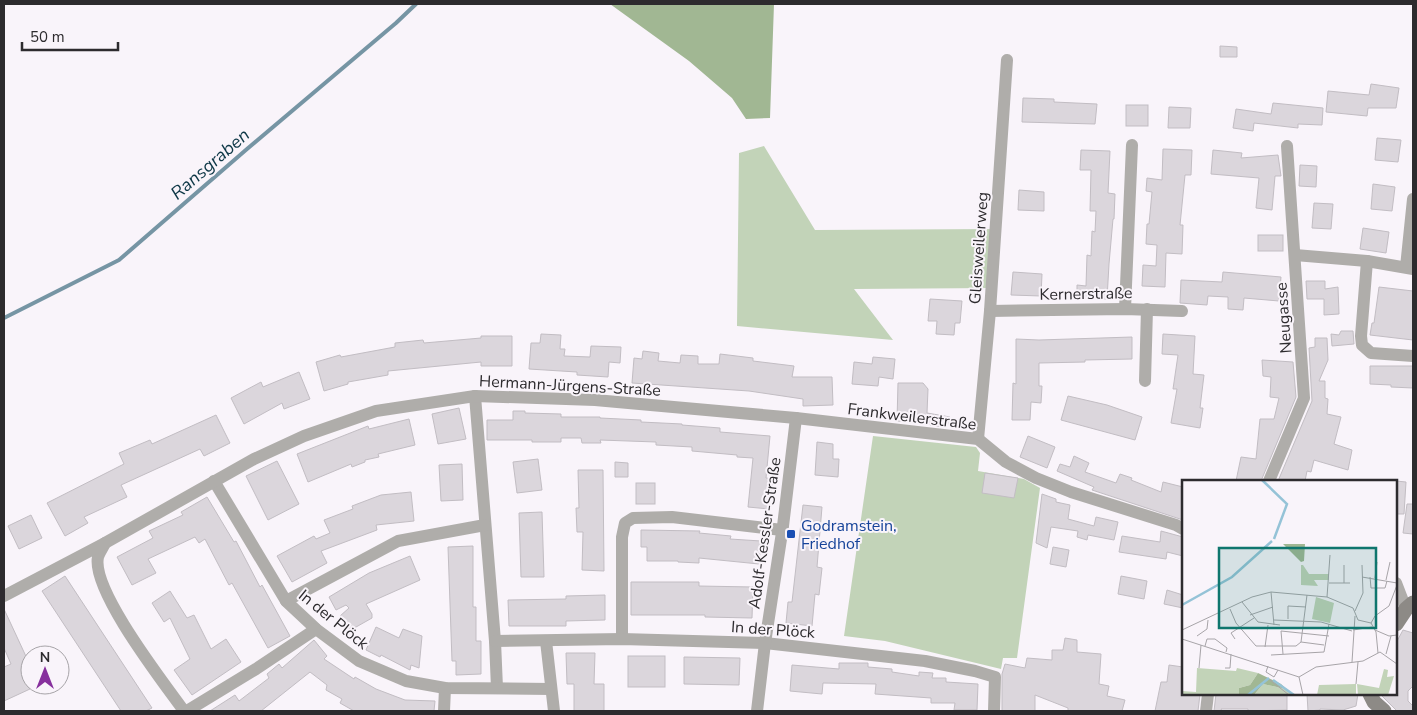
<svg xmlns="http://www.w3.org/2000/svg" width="1417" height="715" font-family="'Nunito Sans',sans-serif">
<rect width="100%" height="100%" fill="#f9f4fa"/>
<g fill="#c2d3b8">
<path d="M764,146L815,230L996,229L992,288L854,289L893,340L737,326L739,153Z"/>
<path d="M873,436L976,447L980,453L978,471L1024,479L1040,488L1017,658H1003L1001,669L885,641L844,636Z"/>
</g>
<path fill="#a1b793" d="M610,4H774L770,118L746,119L732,98L689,61Z"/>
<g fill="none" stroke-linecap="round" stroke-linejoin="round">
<path stroke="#7695a4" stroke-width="4" d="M4,318L119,260L247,149L396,23L416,4"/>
</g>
<g fill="#dbd6dc" stroke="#c2bdc3">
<path d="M1220,46L1237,47V57H1220Z"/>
<path d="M1371,84L1399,88L1396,108H1368L1367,116L1326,112L1328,91L1369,95Z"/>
<path d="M1023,98L1054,99V102L1097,104L1095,124L1022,122Z"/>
<path d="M1273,103L1323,108L1322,125L1298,124V128L1254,123L1253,131L1233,128L1236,109L1271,114Z"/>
<rect x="1126" y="105" width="22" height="21"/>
<path d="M1169,107L1191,108L1190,128H1168Z"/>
<path d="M1377,138L1401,140L1398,162L1375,160Z"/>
<path d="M1163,149L1192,150L1191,175H1185L1180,225H1183L1182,254L1166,253L1165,287L1142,286L1143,265L1156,266L1157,245L1146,244L1147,224H1149L1152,192L1146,191L1147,178L1162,180Z"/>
<path d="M1081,150L1110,151L1108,193L1115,194L1114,219H1113L1109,264L1107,299L1077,298V285L1086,286L1087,255L1091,256L1092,231L1095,232L1096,211H1090L1091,170H1080Z"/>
<path d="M1213,150L1242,153L1241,158L1278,155L1281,176H1275L1272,210L1256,208L1259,178L1211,174Z"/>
<path d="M1300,165L1317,166L1316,187L1299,186Z"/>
<path d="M1373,184L1395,187L1392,211L1371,209Z"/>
<path d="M1019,190L1044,192V211L1018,210Z"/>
<path d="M1314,203L1333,204L1331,229L1312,228Z"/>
<path d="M1363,228L1389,232L1386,253L1360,249Z"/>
<rect x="1258" y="235" width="25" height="16"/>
<path d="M1013,272L1042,274L1041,296L1011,295Z"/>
<path d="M1223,272L1281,277L1279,301L1244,298L1243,310L1228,309V297L1208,296L1207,305L1180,303L1181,280L1222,282Z"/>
<path d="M1306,281H1325V289L1338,287L1339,314L1324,315V299H1307Z"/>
<path d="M1379,287L1413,291V340L1370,335L1372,323H1374Z"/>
<path d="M930,299L962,301L960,323H955L954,335L936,334L937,321H928Z"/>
<path d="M1341,331H1353L1354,344L1332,346L1331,334L1339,335Z"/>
<path d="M541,334L561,335L560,349H565L564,356L590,357L591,346L621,347L620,363L609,362L608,377L577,375V372L529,369L531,343H540Z"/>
<path d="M1163,334L1195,336L1193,374L1204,375L1200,408H1203L1200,428L1171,423L1177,389H1173L1178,355L1162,354Z"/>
<path d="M481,336H512V366H481V362L388,371V375L348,382V384L324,391L316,362L340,355L341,357L395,347V343L423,340L424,343L481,338Z"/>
<path d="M1132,337V359L1085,360V362L1039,363V386H1042L1041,403L1031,402L1030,420H1012L1013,383L1016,384V339L1039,340Z"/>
<path d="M1315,338H1327L1328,360L1319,381H1325V398L1328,399L1327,414L1341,417L1334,444L1352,450L1348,470L1314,460L1311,472L1307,471L1305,481H1278L1312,401L1309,348L1315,347Z"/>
<path d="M643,351L659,353L658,361L680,363L681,355L698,356V364H719L720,354L753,358V361L794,366L792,377H832L833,405L803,406V399L749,391L632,383L634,358L642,359Z"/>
<path d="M873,357L895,359L893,379L879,377L878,386L852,384L854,362L872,364Z"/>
<path d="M1262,360L1293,362L1296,397L1261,481H1236L1241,457L1256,459L1260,419H1274L1279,398L1270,397L1271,377L1263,376Z"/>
<path d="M1370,366H1413V388L1391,387V385L1370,384Z"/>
<path d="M299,372L310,399L284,409L282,403L244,424L231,398L261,382L263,387Z"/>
<path d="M898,383H923L928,389L927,413L950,417L949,424H944V427L930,425V423L897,421Z"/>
<path d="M1068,396L1107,405L1142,417L1135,440L1061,420Z"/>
<path d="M459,408L466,439L438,444L432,414Z"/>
<path d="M513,411H525V413L561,414V417H600V418L641,420V422L682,424V425L720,428V432L770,436L766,478L773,479L769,509L748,507L753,458L737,457V455L692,451V447L656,445V442L600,440L601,443H582L581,438H561V442H532V440H487V420H513Z"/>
<path d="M216,415L230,443L204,456L200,449L121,485L127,497L84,517L88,523L65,536L47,503L124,464L119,453L150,440L152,444Z"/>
<path d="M409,419L415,445L378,454L379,457L365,460V462L352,467L351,464L308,482L297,454L368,426L369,429Z"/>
<path d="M1028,436L1055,447L1047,468L1020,457Z"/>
<path d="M817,442L833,444V459H839L838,477L815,475Z"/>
<path d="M1074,456L1089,463L1085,472L1116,483L1120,474L1132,478L1131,480L1161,492L1163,482L1183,487V520L1092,490L1094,487L1057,471L1060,464L1070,467Z"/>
<path d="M538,459L542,490L517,493L513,462Z"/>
<path d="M277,461L299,504L268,520L246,476Z"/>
<path d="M615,462L628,463V477H615Z"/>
<path d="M462,464L463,500L441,501L439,465Z"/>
<path d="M578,470H603L604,571L582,570L583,532H577L576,508H579Z"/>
<path d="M985,473L1018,478L1014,498L982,493Z"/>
<path d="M1396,481L1406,482L1404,514H1396Z"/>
<rect x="636" y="483" width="19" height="21"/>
<path d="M411,492L414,521L376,525L377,530L321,551L327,563L292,582L277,556L314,536L316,539L330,533L324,520L353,509L352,506L381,495Z"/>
<path d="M1042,494L1056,499V502L1070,505L1068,519L1094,526L1096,517L1118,522L1114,540L1088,535L1087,540L1077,537L1078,531L1051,527L1047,548L1036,543Z"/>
<path d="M207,497L234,542L236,541L260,587L262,585L290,636L268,648L232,583L229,585L205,539L199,543L195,537L148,559L156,573L132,585L117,557L153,538L149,531L183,515L181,512Z"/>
<path d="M1407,504H1413V534L1403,533Z"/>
<path d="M803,505L822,507L817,567L822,568L819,595L815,594L812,626L786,623L788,602H792Z"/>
<path d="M542,512L544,577H521L519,513Z"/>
<path d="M31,515L42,538L19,549L8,526Z"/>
<path d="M641,530L700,531L699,533L731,536L730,539L761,541L759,564L699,558V563L678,562V561H647V547H641Z"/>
<path d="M1161,531L1183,537V556L1167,552L1166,559L1119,552L1122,536L1160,542Z"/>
<path d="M473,546V607H476V641H481V674L456,675V661H452L448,547Z"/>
<path d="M1053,547L1069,550L1066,567L1050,564Z"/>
<path d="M410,556L420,580L366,604L372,614V618L349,631L340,616L349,608L346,605L336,610L329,597L369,573Z"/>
<path d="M65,576L152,708L146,711H121L42,591Z"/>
<path d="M1121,576L1147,581L1144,599L1118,594Z"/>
<path d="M631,582H699V586L753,587L752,618L705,617V615H631Z"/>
<path d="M1167,590L1183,595V608L1164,604Z"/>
<path d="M170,591L187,618L194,615L211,649L226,639L241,662L192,695L174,670L190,659L170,618L164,622L152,603Z"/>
<path d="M605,595V620L566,621V626H509L508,600L566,599V596Z"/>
<path d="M4,609L30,665V689L4,701V667L11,664L4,648Z"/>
<path d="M376,627L399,638L403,629L422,636L419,668L411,665L410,670L381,655L380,657L366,650Z"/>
<path d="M1403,630L1413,633V686L1408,691V701L1413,706V711H1397L1380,694H1396V643Z"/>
<path d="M1065,638L1077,640V652L1101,654L1099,684L1109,686L1107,696L1125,700L1122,711H1068V708L1035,695V711H1002V674L1005,664L1025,668L1027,658L1052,660V650H1063Z"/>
<path d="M314,640L327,656L324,659L354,679L355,677L376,689L405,700L435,701L434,711H354L340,703L342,699L326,690L327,685L310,672L261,711H210L235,695L239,701L269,678L267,674L279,664L282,668Z"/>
<path d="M566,653H595L594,684H604V711H574V684H567Z"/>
<rect x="628" y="656" width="37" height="31"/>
<path d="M684,657L740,658L739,685L684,684Z"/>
<path d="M839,663H868V667L892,669V672L919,676V672L933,673L932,678H946V682L978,684L977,710H954L955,703H931V698L875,694L876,684L823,683L822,694L790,691L792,665L839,669Z"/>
<path d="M1169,665L1183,667V694H1200L1198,711H1155L1161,682H1167Z"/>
<path d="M1216,694H1287V710L1248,711V709H1221L1222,711H1214Z"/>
<path d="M1307,694H1358L1356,706L1343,710L1320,709V710L1308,711Z"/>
</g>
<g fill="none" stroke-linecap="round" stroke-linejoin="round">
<g stroke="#afadaa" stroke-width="12">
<path d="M1295,255L1367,261L1413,269"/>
<path d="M1367,261L1361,336L1362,345L1371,353L1413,356"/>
<path d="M1406,267L1413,199"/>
<path d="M1125,309L1132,145"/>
<path d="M990,311L1125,309L1182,311"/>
<path d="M1145,381L1147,309"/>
<path d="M475,396L495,641L497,688"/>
<path d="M978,439L990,311L1007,60"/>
<path d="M214,481L286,601L316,629L359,661L406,681L445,688L551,689"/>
<path d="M1269,481L1304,398L1287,146"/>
<path d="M105,543C103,548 99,553 98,557C91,590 164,683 184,711"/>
<path d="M1396,583L1406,609"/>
<path d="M4,596L105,543L254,459L304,436L376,411L475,396L595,400L796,418L978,439L1006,462L1036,478L1071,492L1176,525L1183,529"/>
<path d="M286,601L398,541L485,525"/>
<path d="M622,639V537L625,523L633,518L672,517L782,530"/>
<path d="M495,641L622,639L765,643L925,661L975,671L995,677L994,711"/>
<path d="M546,641L554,711"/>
<path d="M187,711L256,669L316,629"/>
<path d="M444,711L445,688"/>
<path d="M757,711L765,643L783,526L796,418"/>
<path d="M1206,711L1208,694"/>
</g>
<g stroke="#8d8a86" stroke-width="15">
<path d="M1396,624L1406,609L1413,603"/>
<path d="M1370,694L1374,702L1384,711"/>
</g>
</g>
<rect fill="#1a4fb4" stroke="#f9f4fa" stroke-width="2" x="786" y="529" width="10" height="10" rx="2.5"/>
<g text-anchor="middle" stroke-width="4" stroke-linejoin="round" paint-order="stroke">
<g font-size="16" fill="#2d2b2e" stroke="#f9f4fa">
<text transform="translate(978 248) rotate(-86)" y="6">Gleisweilerweg</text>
<text transform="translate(1086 293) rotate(-1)" y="6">Kernerstraße</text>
<text transform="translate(1283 318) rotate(-94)" y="6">Neugasse</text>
<text transform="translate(570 385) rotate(3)" y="6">Hermann-Jürgens-Straße</text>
<text transform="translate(912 416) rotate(7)" y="6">Frankweilerstraße</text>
<text transform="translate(764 533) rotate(-82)" y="6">Adolf-Kessler-Straße</text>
<text transform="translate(334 619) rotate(39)" y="6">In der Plöck</text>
<text transform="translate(773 629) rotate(4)" y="6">In der Plöck</text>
</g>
<g font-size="16" fill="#164399" stroke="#f9f4fa" text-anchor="start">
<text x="801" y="531">Godramstein,<tspan x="801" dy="18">Friedhof</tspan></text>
</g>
<g font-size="18" font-style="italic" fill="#0d3746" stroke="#f9f4fa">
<text transform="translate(210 164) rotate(-41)" y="6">Ransgraben</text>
</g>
</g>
<g transform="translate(1182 480)">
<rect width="215" height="215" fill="#f9f4fa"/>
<path d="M119,85H121L127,94H147V100H132L136,106L119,105ZM134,117L152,123L148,143L130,139ZM15,188L54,191L55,188L76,193L68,205L57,208V215H0V211L14,212ZM202,189L206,190L205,197L212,196L206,215H176L175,204L197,208ZM81,204L104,209L113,215H72ZM174,204V215H135L137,205Z" fill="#c2d3b8"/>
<path d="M101,64H123L122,81L119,82ZM76,193L99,204L104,209L81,204L72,215H57V208L68,205Z" fill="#a1b793"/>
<path fill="none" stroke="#95c3d7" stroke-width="2.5" d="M80,0L105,24L92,59M0,125L50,97L90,61M91,200L112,215M66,215L87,198"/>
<path fill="none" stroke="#a7a4a8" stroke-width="1" d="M180,97L215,103M188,97L189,108H203L205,101M193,98L195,82M204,100L208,82M147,103H168M162,103V85M89,112L92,145M145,117L148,75M60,122L76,142L98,145M48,129L54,143L74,166H114L119,162L125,115M173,131L181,113L180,85M68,135L91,127M106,139V126L124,127M92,140L139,142L170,151M189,143L193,136L207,126L215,105M189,143L194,152L196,173M0,150L70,117L89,112L145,117L171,128L176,140L189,143M171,150L190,147M193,150L207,156L215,155M15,156L25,149L26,140M0,159L117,197L121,215M53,159L49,153L72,138M119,162L142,165M23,166L25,159H33L45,168L44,172M83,167L86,145M101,174L99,151L147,156M204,174L209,156M89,175L142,172L147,144M170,182L173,136M86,186L84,192L92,197L96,190M17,188L19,165M43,188H48L49,174M117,197L134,187L181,181L198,172L215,184M88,200L107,215M174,204L176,182"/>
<path fill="#0f766e" fill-opacity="0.15" stroke="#0f766e" stroke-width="2.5" d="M37,68H194V148H37Z"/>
<rect width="215" height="215" fill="none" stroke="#2d2b2e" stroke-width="2.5"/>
</g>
<rect width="1417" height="715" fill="none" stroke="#2d2b2e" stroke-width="10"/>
<g transform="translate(45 670)"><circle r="24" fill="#f9f4fa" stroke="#a7a4a8"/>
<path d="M0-4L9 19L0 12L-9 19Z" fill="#87309d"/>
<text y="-8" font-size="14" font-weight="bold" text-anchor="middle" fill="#2d2b2e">N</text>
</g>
<path d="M22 42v8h96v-8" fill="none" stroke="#2d2b2e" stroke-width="2.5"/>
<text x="30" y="42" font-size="15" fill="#2d2b2e" stroke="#f9f4fa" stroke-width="4" paint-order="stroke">50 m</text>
</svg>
